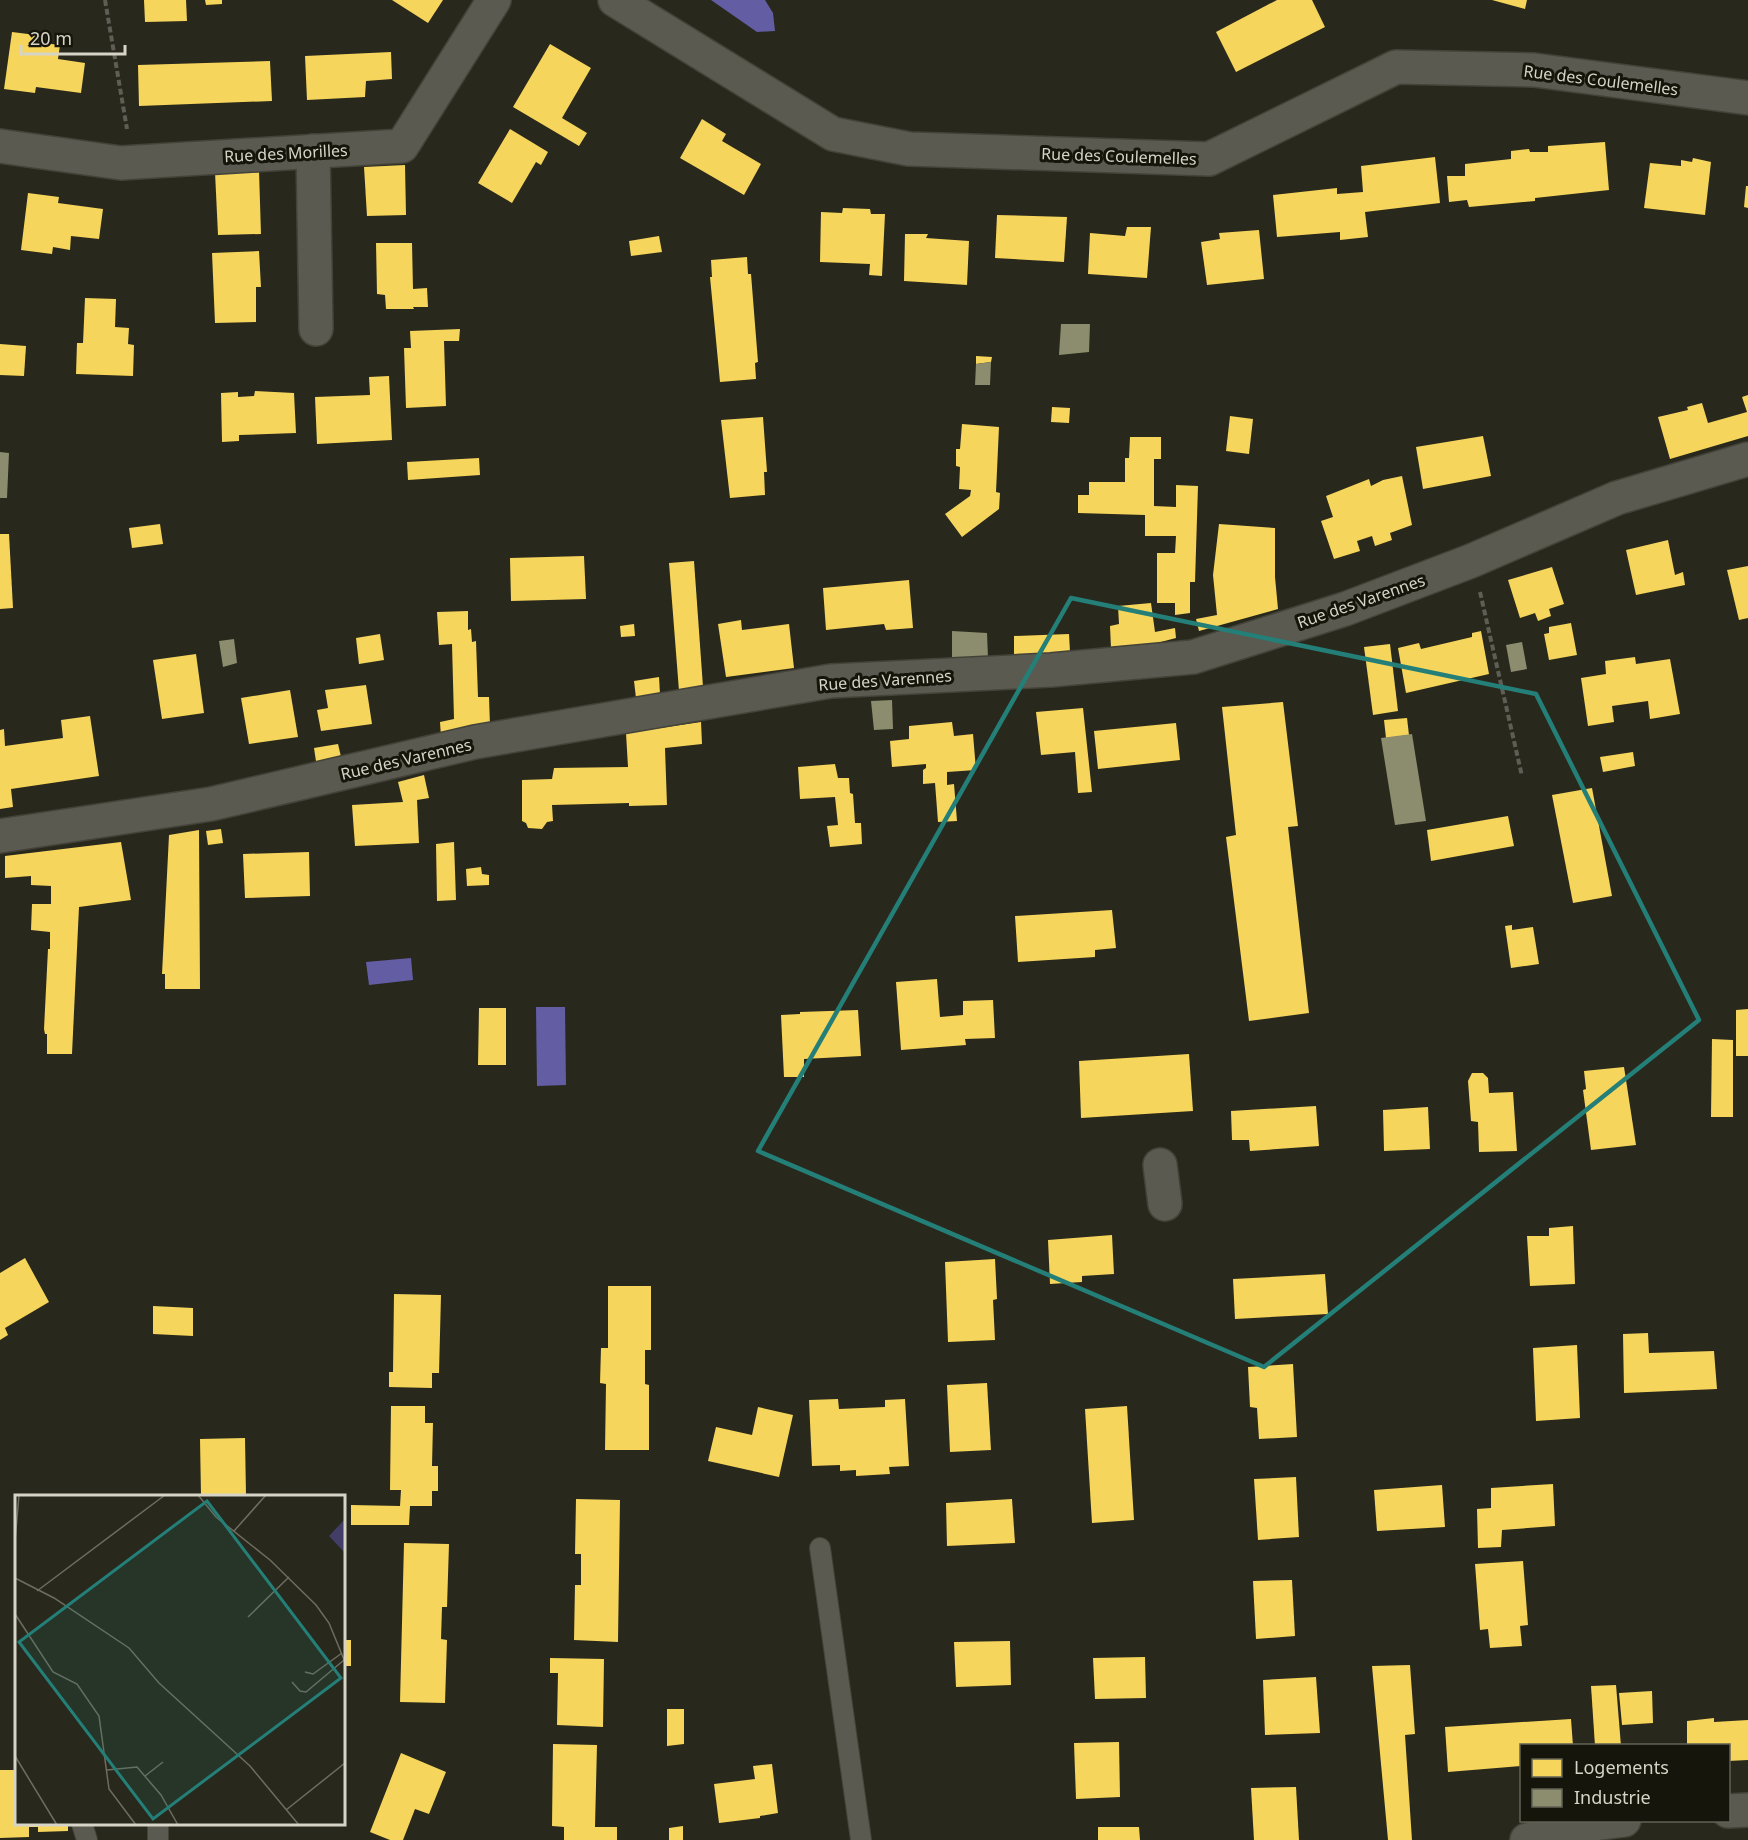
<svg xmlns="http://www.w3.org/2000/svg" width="1748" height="1840" font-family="'Noto Sans',sans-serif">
<rect width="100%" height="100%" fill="#29281c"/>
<g fill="#635da4">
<path d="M711,0H765L773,13L775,31L757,32Z"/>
<path d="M411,958L413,980L369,985L366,962Z"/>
<path d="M536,1007H565L566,1085L537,1086Z"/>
</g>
<g fill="#f6d55c">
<path d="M144,0H186L187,21L145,22Z"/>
<path d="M205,0H222V4L206,5Z"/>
<path d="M392,0H443L428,23Z"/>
<path d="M1277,0H1312L1325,27L1236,72L1216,32Z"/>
<path d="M1492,0H1527L1525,9Z"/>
<path d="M12,32L44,36L43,43L60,45L58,59L85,63L81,93L36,87L35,93L4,89Z"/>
<path d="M550,44L591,68L562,118L587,133L579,146L513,107Z"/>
<path d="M391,52L392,79L366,81L365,97L307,100L305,56Z"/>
<path d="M270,61L272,101L139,106L138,65Z"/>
<path d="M702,119L726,134L722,141L761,164L744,195L680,158Z"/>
<path d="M510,129L548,152L541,165L536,162L512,203L478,183Z"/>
<path d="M1605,142L1609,190L1535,198V201L1469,207L1467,200L1449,202L1447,176H1465V164L1511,159V151L1529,149L1530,152H1548V146Z"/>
<path d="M1435,157L1440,203L1365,212L1368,237L1340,240V232L1277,237L1273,195L1337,188V194L1363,192L1361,166Z"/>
<path d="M1693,158L1711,162L1705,215L1644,208L1650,163L1681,166V160L1692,162Z"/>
<path d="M405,165L406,215L367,216L364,167Z"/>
<path d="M259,171L261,234L218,235L215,172Z"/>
<path d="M1746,186H1748V208L1744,207Z"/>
<path d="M28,193L59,197L58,203L103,209L99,239L71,236L70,250L53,247L52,254L21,250Z"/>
<path d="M843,208L870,209L871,214H885L882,276L869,275L870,264L820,262L821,212L842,213Z"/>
<path d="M997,215L1067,217L1064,262L995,258Z"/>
<path d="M1127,227H1151L1147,278L1088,274L1090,233L1125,236Z"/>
<path d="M1259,230L1264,279L1207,285L1201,242L1220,239L1219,233Z"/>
<path d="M905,234H928L926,238L969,241L967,285L904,281Z"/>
<path d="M659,236L662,252L631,256L629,241Z"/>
<path d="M376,243H412L413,289L427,288L428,307H413L414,309H386L385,295L377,294Z"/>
<path d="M259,251L261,287H256V322L215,323L212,253Z"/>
<path d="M747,257L748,274H751L758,362L755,363L756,379L720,382L710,277H712L711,260Z"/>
<path d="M85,298L116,299L115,327L129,328L128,344L134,345L133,376L76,374L77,343H83Z"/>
<path d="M460,329L459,341H444L446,406L406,408L404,348H411L410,331Z"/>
<path d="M0,344L26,346L24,376L0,375Z"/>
<path d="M976,356L992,357L991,362L976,364Z"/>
<path d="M389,376L392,440L317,444L315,397L370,395L369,377Z"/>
<path d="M255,391L294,393L296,433L239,435V441L222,442L221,393L238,392V397L254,396Z"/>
<path d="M1748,395V436L1670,459L1658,417L1688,410L1687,407L1702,403L1708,423L1747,412L1742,397Z"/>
<path d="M1052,407L1070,408L1069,423L1051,422Z"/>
<path d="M1230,416L1253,419L1249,454L1226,451Z"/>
<path d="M763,417L767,472H764L765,495L730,498L721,420Z"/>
<path d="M962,424L999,427L996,492L1000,493L999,509L962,537L945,514L970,496L971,490L959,489L960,467L956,466V449H960Z"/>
<path d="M1483,436L1491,476L1423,489L1416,447Z"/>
<path d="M1130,437H1161V459H1154V506L1176,507V485L1198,486L1195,582H1190V613L1175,615V603H1157V553H1175L1176,536H1145V515L1078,513V495H1089V482H1125V458H1129Z"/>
<path d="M479,458L480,475L408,480L407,462Z"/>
<path d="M1402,476L1412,525L1390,533L1392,540L1375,546L1372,536L1357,541L1360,551L1334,559L1321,521L1333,517L1326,496L1369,479L1371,486L1383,480Z"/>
<path d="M160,524L163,544L132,548L129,528Z"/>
<path d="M1219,524L1275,528V577L1278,609L1199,631L1196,619L1217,615L1213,575Z"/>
<path d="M0,534H9L13,608L0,609Z"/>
<path d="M1668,540L1675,575L1683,572L1685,585L1636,595L1626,550Z"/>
<path d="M584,556L586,599L511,601L510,558Z"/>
<path d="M694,561L703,687L679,691L669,563Z"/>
<path d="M1748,566V618L1739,620L1727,570Z"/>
<path d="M1552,567L1564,604L1549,609L1551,616L1538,621L1535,613L1520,618L1508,580Z"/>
<path d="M909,580L913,628L886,630L884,624L826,630L823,588Z"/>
<path d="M1151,603L1155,632L1175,628L1176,638L1153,644L1111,648L1110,626L1119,624L1118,606Z"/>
<path d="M468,611V630L471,629L472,642L476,641L478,697H489L490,726L441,737L440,722L454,719L452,644L439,645L437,612Z"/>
<path d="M741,620L742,630L789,624L794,668L726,677L718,624Z"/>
<path d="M1571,623L1577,655L1549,660L1544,634L1549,633V627Z"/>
<path d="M634,624L635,636L621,637L620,626Z"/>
<path d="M1481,631L1489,674L1406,693L1398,648L1419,643L1421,649L1472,637V633Z"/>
<path d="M380,634L384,660L359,664L356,638Z"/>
<path d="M1069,634L1070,652L1014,659V636Z"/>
<path d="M1390,644L1398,711L1373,715L1364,647Z"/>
<path d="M196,654L204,713L162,719L153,660Z"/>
<path d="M1635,657L1636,664L1670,659L1680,714L1650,719L1648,701L1612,706L1614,722L1588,726L1581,678L1606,674L1605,661Z"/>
<path d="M659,677L660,694L636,698L634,681Z"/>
<path d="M366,685L372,724L321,731L317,710L328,708L325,690Z"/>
<path d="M290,690L298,737L249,744L241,698Z"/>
<path d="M1283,702L1298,826L1288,827L1309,1013L1249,1021L1226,837L1236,835L1222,707Z"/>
<path d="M1083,708L1092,792L1078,793L1075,752L1041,755L1036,712Z"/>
<path d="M90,716L99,776L11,789L13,807L0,809V730L4,729L5,746L63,738L61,720Z"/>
<path d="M1407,718L1409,735L1386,738L1384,720Z"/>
<path d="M701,722L702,744L665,748L667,805L629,806V803L552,805L553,821L547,822L542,829L528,828L526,823L522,821V780L552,779L554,768L628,767L626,733Z"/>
<path d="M952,722L954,736L973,734L976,770L947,772V785L954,784L957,821L938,822L935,783L923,784V770L926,768V764L892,767L890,741L909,739V726Z"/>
<path d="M1176,723L1180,760L1098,769L1094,731Z"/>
<path d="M338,744L342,761L317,768L314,748Z"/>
<path d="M1633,752L1635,766L1603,772L1600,757Z"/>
<path d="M835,764L838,778H849L850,793L853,794L855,823H861L862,844L830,847L827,826L838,825L835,797L800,799L798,767Z"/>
<path d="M424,775L429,798L417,800L419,843L355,846L352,805L403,802L398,782Z"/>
<path d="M1592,788L1612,896L1573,903L1552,795Z"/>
<path d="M1508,816L1514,846L1431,861L1427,830Z"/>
<path d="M221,829L223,843L208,845L206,831Z"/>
<path d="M199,830L200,989H165V974H162L169,835Z"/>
<path d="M121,842L131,900L79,907L72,1054H47V1034H45L44,1029L48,949H50V932L31,930L32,904H51V886L31,885V876L5,878V856Z"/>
<path d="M454,842L456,900L437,901L436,844Z"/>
<path d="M309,852L310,896L245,898L243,854Z"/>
<path d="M481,867L482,874L489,875V885L467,886L466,869Z"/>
<path d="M1112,910L1116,948L1095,950V957L1018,962L1015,916Z"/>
<path d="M1512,925V930L1533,927L1539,964L1511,968L1505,926Z"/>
<path d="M937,979L940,1017L963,1015V1001L993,1000L995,1038L965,1039L966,1045L901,1050L896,982Z"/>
<path d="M479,1008H506V1065H478Z"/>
<path d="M1748,1009V1056H1736V1010Z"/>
<path d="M858,1010L861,1056L804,1059V1077H784L781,1015L800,1014V1012Z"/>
<path d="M1712,1039L1733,1040V1117H1711Z"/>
<path d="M1189,1054L1193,1111L1081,1118L1079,1061Z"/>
<path d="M1624,1067L1636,1145L1591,1150L1583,1090L1586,1089L1584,1071Z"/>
<path d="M1472,1073H1483L1488,1078L1489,1093L1513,1092L1517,1151L1479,1152L1478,1122L1471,1121L1468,1081Z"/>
<path d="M1316,1106L1319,1146L1250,1151L1249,1140H1232L1231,1111Z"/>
<path d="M1428,1107L1430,1149L1384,1151L1383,1110Z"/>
<path d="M1573,1226L1575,1284L1530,1286L1527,1236H1549V1228Z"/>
<path d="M1112,1235L1114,1274L1082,1276V1282L1050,1284L1048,1240Z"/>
<path d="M25,1258L49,1302L5,1328L8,1335L0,1340V1273Z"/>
<path d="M995,1259L997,1299L993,1300L995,1340L948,1342L945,1262Z"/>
<path d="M1325,1274L1328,1314L1235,1319L1233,1279Z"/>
<path d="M608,1286H651V1350H645V1384L649,1385V1450H605L606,1384L600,1383L601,1348H608Z"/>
<path d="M394,1294L441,1295L439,1373H432V1388L389,1387V1372H393Z"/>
<path d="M153,1306L193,1308V1336L153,1334Z"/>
<path d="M1648,1333L1649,1353L1714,1351L1717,1389L1624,1393L1623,1334Z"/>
<path d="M1577,1345L1580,1418L1536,1421L1533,1348Z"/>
<path d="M1293,1364L1297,1437L1259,1439L1257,1408L1250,1407L1248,1367Z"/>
<path d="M987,1383L991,1450L950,1452L947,1385Z"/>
<path d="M838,1399L839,1409L885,1407V1400L905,1399L909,1466L889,1467L890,1474L856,1476V1470L840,1471V1465L812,1466L809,1400Z"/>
<path d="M391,1406H425V1423H433L432,1466H438V1491H432V1506H410L409,1525H351V1505L400,1506L401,1490H390Z"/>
<path d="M1127,1406L1134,1520L1092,1523L1085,1409Z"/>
<path d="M758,1407L793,1415L779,1477L708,1461L716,1427L752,1435Z"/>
<path d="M245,1438L246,1496H201L200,1439Z"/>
<path d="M1296,1477L1299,1537L1258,1540L1254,1479Z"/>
<path d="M1553,1484L1555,1526L1502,1530L1501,1547L1478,1548L1477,1509L1491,1508V1488Z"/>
<path d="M1442,1485L1445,1527L1377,1531L1374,1490Z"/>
<path d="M576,1499L620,1500L618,1642L574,1640L575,1585H581V1554H575Z"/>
<path d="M1012,1499L1015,1543L947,1546L946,1503Z"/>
<path d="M404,1543L449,1544L447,1607H442L441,1639L447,1640L445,1703L400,1702Z"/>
<path d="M1523,1561L1528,1625L1520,1626L1522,1646L1490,1648L1488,1629L1480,1630L1475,1564Z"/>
<path d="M1292,1580L1295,1636L1256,1639L1253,1581Z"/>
<rect x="344" y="1640" width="7" height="26"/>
<path d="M1010,1641L1011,1685L956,1687L954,1642Z"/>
<path d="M1145,1657L1146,1698L1095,1699L1093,1658Z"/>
<path d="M550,1658L604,1659L603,1727L557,1725L558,1673H550Z"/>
<path d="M1410,1665L1415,1734L1405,1735L1412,1840H1388L1372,1666Z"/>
<path d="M1316,1677L1320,1733L1265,1735L1263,1680Z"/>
<path d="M1616,1685L1621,1746H1595L1591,1686Z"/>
<path d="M1652,1691L1653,1723L1622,1725L1619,1693Z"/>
<path d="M667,1709H684V1744L667,1746Z"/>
<path d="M1714,1718V1722L1748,1720V1760L1728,1761V1746H1687V1721Z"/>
<path d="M1571,1719L1573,1746H1522L1521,1766L1448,1772L1445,1727Z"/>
<path d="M1119,1742L1120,1797L1076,1799L1074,1743Z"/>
<path d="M553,1744L597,1745L595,1827H617V1840H564V1827L552,1826Z"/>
<path d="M401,1753L446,1772L429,1814L415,1809L403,1840H390L370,1832Z"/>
<path d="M772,1764L778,1813L760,1816V1818L719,1823L714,1784L755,1779L753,1766Z"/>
<path d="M0,1770H16V1824H68V1831L38,1832V1827H29V1837L0,1838Z"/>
<path d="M1296,1787L1299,1840H1254L1251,1788Z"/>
<path d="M683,1826V1840H669V1828Z"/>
<path d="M1098,1827H1139L1140,1840H1098Z"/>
</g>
<g fill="#8c8c6e">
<path d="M1061,324H1090L1089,352L1059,355Z"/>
<path d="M991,362L990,385H975L976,364Z"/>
<path d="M0,452L9,453L7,498H0Z"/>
<path d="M952,631L987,633L988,658H952Z"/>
<path d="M234,639L237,663L223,667L219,641Z"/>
<path d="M1522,642L1527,669L1511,672L1506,645Z"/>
<path d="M892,700L893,729L874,730L871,701Z"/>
<path d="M1412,734L1426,821L1395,825L1381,738Z"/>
</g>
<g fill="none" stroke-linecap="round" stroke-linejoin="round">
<defs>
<g id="service">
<path d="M820,1548L861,1840"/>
<path d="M82,1824L87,1840"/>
<path d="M158,1840V1824"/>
</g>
<g id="minor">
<path d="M615,0L833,134L909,149L1209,159L1396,67L1534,70L1748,98"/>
<path d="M0,146L121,163L402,146L494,0"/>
<path d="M313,151L316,329"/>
<path d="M0,836L211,804L475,742L831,681L1051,670L1193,657L1345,609L1471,561L1617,498L1748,459"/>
<path d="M1160,1165L1165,1204"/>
<path d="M1728,1811L1748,1810"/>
<path d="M1527,1840L1599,1823L1624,1820"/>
</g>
</defs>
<use href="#service" stroke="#444339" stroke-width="22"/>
<use href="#minor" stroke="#444339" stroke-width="36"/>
<g stroke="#5f5e56" stroke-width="4" stroke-dasharray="6 3" stroke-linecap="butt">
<path d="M105,0L127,129"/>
<path d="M1480,592L1522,776"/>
</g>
<use href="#service" stroke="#5a5a51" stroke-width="20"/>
<use href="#minor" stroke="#5a5a51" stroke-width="33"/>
</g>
<path fill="none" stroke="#237f77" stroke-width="4.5" stroke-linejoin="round" d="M1071,598L1536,694L1699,1020L1264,1367L758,1151Z"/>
<g text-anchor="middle" stroke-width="6" stroke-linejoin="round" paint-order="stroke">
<g font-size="16" fill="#d5d4c6" stroke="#16150b">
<text transform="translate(1601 80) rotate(7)" y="6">Rue des Coulemelles</text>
<text transform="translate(286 153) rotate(-3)" y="6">Rue des Morilles</text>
<text transform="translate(1119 156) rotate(2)" y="6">Rue des Coulemelles</text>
<text transform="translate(1361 601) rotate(-19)" y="6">Rue des Varennes</text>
<text transform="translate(885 680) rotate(-4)" y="6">Rue des Varennes</text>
<text transform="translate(406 759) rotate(-13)" y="6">Rue des Varennes</text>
</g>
</g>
<g transform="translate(15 1495)">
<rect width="330" height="330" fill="#29281c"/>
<path d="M330,24V58L314,41Z" fill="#423e68"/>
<path fill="none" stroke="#6e6d60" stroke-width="1.5" d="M183,0L201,22L255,65L301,110L314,128L330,167M219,36L251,0M0,46L4,0M0,83L39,103L114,153L144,188L235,271L284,330M22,96L150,0M0,119L38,177L62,189L84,221L94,294L121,330M233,122L274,82M290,177L298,179L327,158M277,187L285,196L291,197L329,165M0,261L42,330M92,275L122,272L146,300L163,330M130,281L148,267M271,315L330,268"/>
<path fill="#237f77" fill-opacity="0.15" stroke="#237f77" stroke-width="3" d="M192,6L326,183L138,324L4,147Z"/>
<rect width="330" height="330" fill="none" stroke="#d5d4c6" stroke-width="3"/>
</g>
<rect x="1520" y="1744" width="210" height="78" fill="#16150b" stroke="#626156" stroke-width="1.5"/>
<rect x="1532" y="1759" width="30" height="18" fill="#f6d55c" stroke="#626156" stroke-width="1.5"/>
<text x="1574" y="1774" font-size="18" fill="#d5d4c6">Logements</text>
<rect x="1532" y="1789" width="30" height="18" fill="#8c8c6e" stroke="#626156" stroke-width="1.5"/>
<text x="1574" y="1804" font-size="18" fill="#d5d4c6">Industrie</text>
<path d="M21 45v9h104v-9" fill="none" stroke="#d5d4c6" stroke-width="3"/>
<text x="30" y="45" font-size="18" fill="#d5d4c6" stroke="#16150b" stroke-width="4.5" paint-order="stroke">20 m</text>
</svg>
